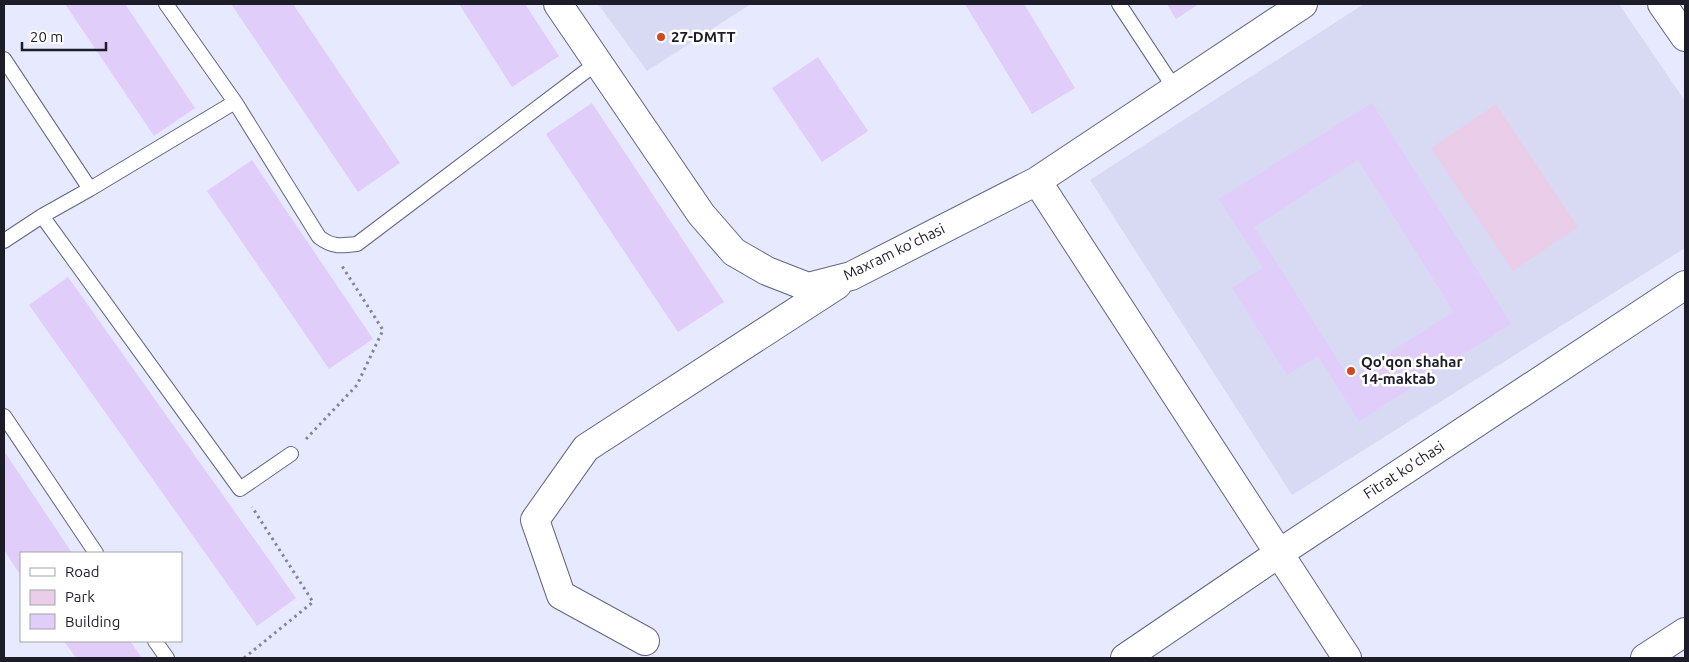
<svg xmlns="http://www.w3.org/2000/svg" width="1689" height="662" viewBox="0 0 1689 662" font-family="Ubuntu,sans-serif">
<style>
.built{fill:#d8daf4}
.green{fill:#eacde8}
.building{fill:#e0cdf9;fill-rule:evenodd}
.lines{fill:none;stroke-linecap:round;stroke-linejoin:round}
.service-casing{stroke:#636584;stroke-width:16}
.minor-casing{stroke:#636584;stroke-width:30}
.path{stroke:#838596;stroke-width:3;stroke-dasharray:2.5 4;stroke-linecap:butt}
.service{stroke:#fff;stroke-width:14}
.minor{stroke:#fff;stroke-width:28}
.poi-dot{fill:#d1481f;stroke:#fff;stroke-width:2}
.labels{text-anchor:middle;stroke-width:5;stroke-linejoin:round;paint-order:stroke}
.poi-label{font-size:15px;font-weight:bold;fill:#1c1d29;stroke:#fff;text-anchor:start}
.street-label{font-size:15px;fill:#1c1d29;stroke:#fff}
</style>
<rect width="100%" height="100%" fill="#e7e9ff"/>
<path class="built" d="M598,4H751L647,71Z
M1364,4H1619L1685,101V248L1292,495L1090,180Z"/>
<path class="green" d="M1496,104L1578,227L1513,271L1431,148Z"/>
<path class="building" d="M65,4H125L195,108L154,136Z
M231,4H293L400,163L358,192Z
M459,4H525L559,56L512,87Z
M965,4H1024L1075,88L1032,114Z
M1167,4H1199L1176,19Z
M818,57L868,131L822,162L772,88Z
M592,103L724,302L678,332L546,134Z
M1372,103L1511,324L1359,421L1318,356L1287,375L1232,288L1263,268L1219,199ZM1358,160L1454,312L1349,378L1254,227Z
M252,160L373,339L329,369L207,191Z
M68,277L296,598L257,626L29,305Z
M4,451L72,553H21V576L4,550Z
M64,641H130L142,658H76Z"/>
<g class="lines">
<g class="service-casing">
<path id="service" d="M166,4L235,102L319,237C332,247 340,246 357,244L598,62
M1119,4L1175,89
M4,59L90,189
M42,216L240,489L291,454
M4,241L42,216L90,189L235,102
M4,416L96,553
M155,641L167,658"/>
</g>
<g class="minor-casing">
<path id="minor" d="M558,4L701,214L734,252L767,271L808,287L851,276L1037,181L1303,4
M1662,4L1685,37
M1037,181L1347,658
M645,641L561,595L535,520L586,448L837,285
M1125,658L1278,554L1685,285
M1645,658L1685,632"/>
</g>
<path class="path" d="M306,439L357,385L383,330L342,266
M244,658L313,602L252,507"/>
<use href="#service" class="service"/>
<use href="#minor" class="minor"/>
</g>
<g class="poi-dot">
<circle cx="661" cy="37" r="5"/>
<circle cx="1351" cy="371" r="5"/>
</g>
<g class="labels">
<g class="poi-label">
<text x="671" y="42">27-DMTT</text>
<text x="1361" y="367">Qo'qon shahar<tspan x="1361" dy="17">14-maktab</tspan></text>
</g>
<g class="street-label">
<text transform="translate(894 252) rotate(-26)" y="5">Maxram ko'chasi</text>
<text transform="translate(1404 470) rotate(-33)" y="5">Fitrat ko'chasi</text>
</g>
</g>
<rect width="1689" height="662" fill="none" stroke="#1c1d29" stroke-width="10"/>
<rect x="20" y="552" width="162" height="90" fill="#ffffff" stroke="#a4a5a9"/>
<rect x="30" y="568" width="25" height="8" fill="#ffffff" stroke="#a4a5a9"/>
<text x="65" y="577" font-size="15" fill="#1c1d29">Road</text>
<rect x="30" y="590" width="25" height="15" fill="#eacde8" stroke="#a4a5a9"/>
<text x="65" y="602" font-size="15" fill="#1c1d29">Park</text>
<rect x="30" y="614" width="25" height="15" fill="#e0cdf9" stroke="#a4a5a9"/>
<text x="65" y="627" font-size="15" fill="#1c1d29">Building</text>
<path d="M22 42v8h84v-8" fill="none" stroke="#1c1d29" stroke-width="2.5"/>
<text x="30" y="42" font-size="15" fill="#1c1d29" stroke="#ffffff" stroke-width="4" paint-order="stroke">20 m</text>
</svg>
